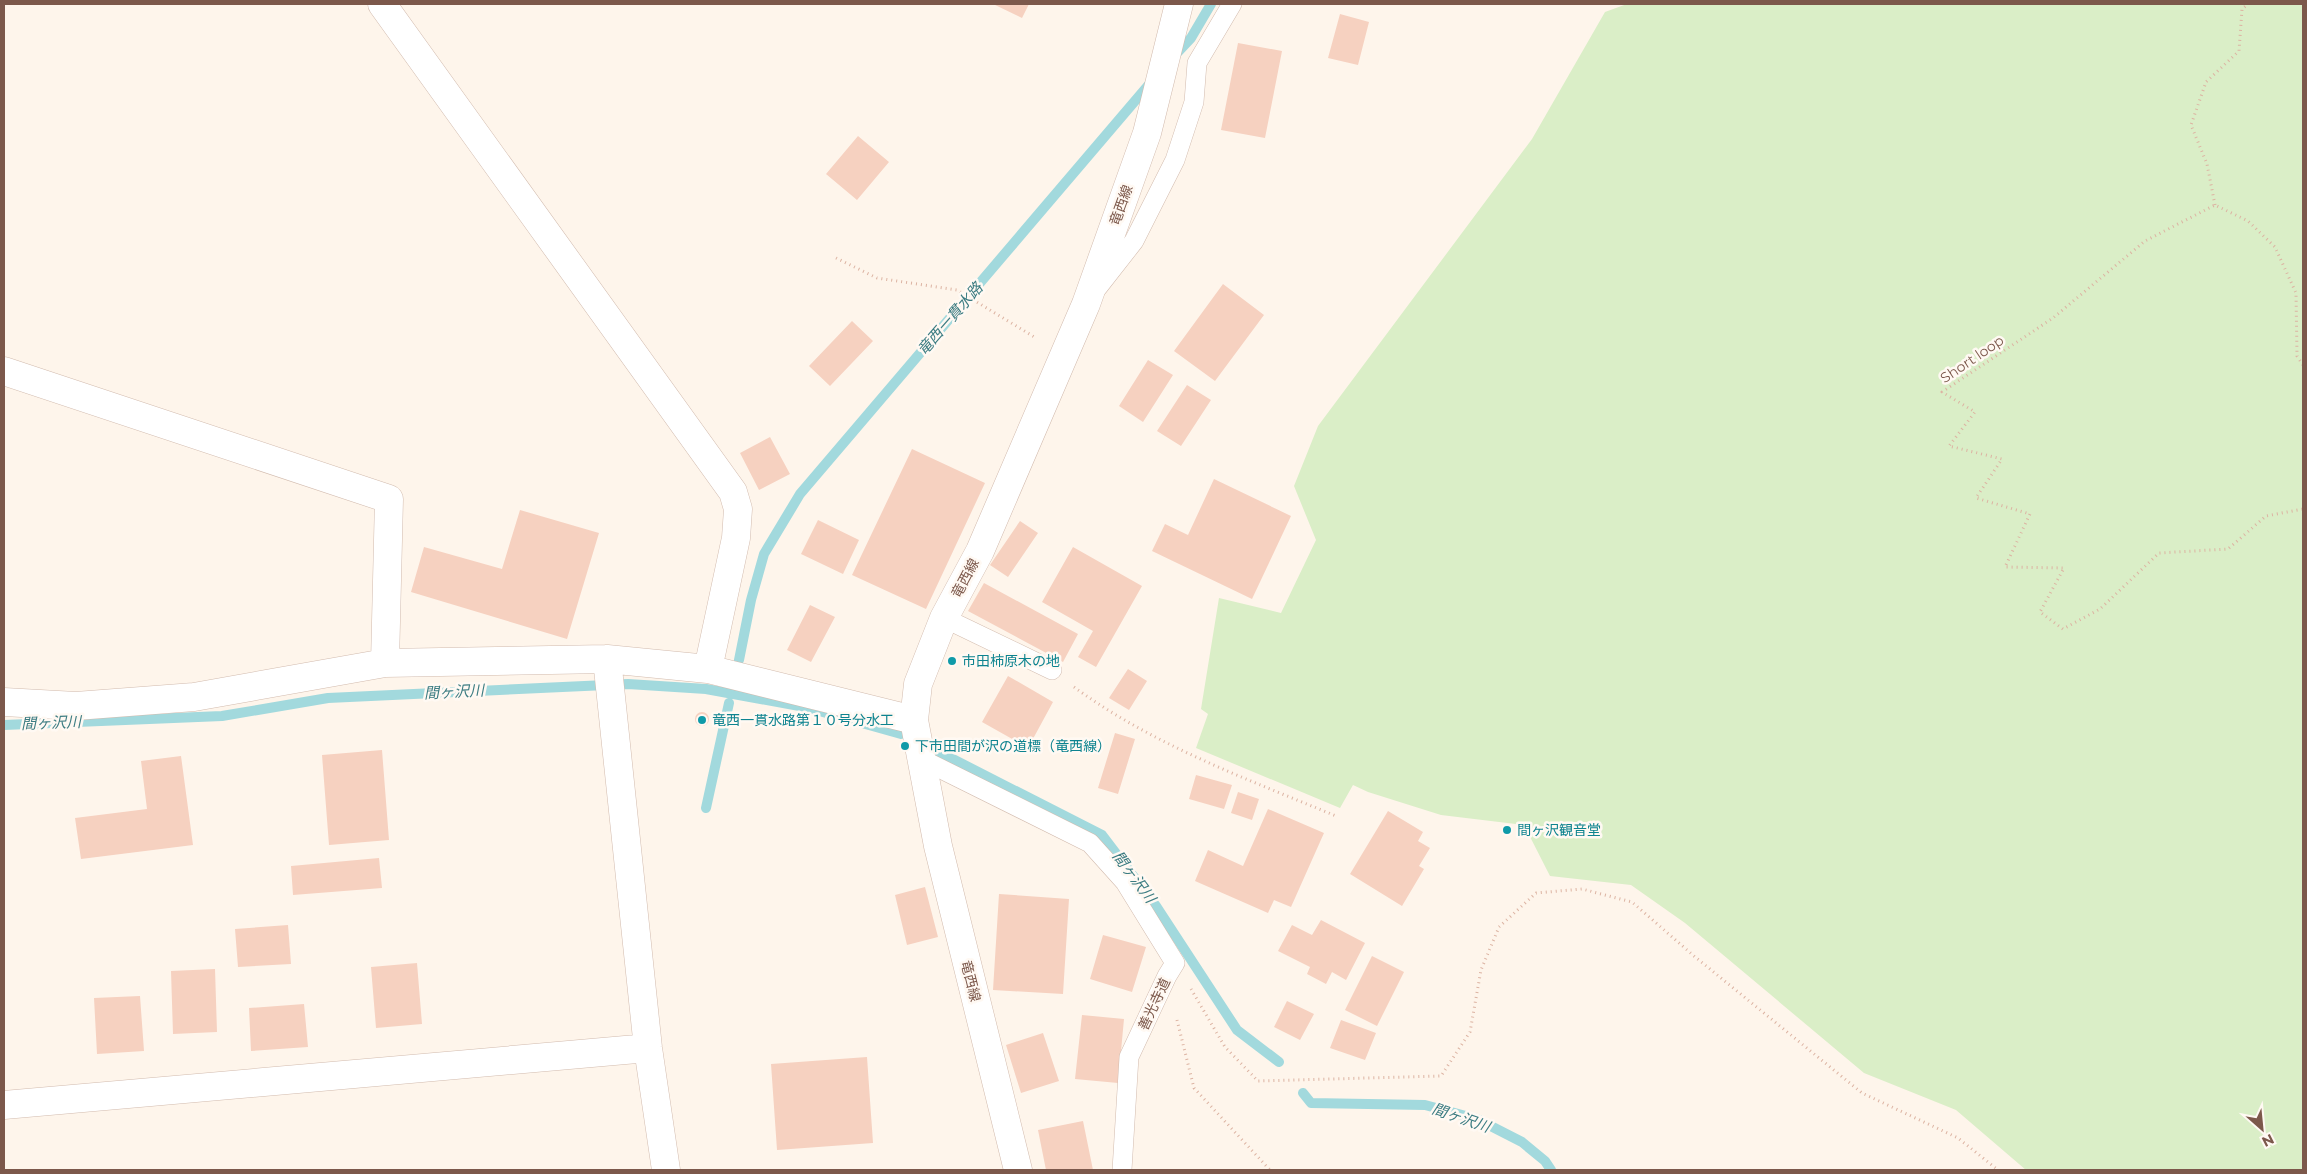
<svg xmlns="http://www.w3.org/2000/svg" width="2307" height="1174" viewBox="0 0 2307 1174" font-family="Montserrat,'Noto Sans JP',sans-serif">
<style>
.green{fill:#daeec7}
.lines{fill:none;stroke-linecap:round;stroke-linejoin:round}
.stream{stroke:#a2d9dd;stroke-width:10}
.building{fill:#f6d1c0}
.service-casing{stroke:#d2bbae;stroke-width:20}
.minor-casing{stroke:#d2bbae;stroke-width:29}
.path{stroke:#dcb3a2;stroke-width:3;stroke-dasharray:1 4;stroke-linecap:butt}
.service{stroke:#fff;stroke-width:19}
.minor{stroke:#fff;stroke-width:28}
.culture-dot{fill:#0f9aa8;stroke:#fff9f3;stroke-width:2}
.labels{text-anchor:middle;stroke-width:5;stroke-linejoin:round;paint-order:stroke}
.street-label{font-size:14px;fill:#7c584b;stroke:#fff9f3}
.culture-label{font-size:14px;fill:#0d838f;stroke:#fff9f3;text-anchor:start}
.water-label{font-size:15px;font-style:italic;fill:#3c7c82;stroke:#fff9f3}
</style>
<rect width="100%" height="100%" fill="#fef5eb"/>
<path class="green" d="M1627,4H2303V1170H2026L1956,1110L1864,1073L1685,923L1631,885L1550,876L1524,825L1441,815L1368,792L1353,785L1340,808L1196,748L1208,714L1201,709L1219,598L1281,613L1316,540L1294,486L1318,426L1532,139L1605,12Z"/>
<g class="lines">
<path class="stream" d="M1175,55L1191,38L1211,4
M739,660L751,600L764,554L800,494L1152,81
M4,725L222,716L328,698L628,684L706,689L805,707L901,734
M937,751L1102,835L1156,906L1237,1030L1279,1062
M706,808L729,703
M1303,1093L1311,1103L1425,1105L1477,1119L1522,1142L1545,1161L1551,1170"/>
</g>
<path class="building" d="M993,4H1029L1022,18Z
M1340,14L1369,22L1358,65L1328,58Z
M1238,43L1282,51L1265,138L1221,130Z
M858,136L889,162L857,200L826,174Z
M1223,284L1264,315L1215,381L1174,351Z
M852,321L873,341L830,386L809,366Z
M1148,360L1173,375L1143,422L1119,406Z
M1187,385L1211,400L1181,446L1157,431Z
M770,437L790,474L759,490L740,453Z
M912,449L985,483L926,609L852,575Z
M1214,479L1291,516L1252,599L1152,551L1165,524L1188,535Z
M520,510L599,533L567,639L411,592L424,547L502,569Z
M818,520L859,540L843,574L801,554Z
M1020,521L1038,533L1008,577L990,565Z
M1073,547L1142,586L1096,667L1078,657L1093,631L1042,602Z
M984,583L1078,634L1063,662L968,611Z
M810,605L835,617L811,662L787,650Z
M1128,669L1147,681L1129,710L1109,698Z
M1008,676L1053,702L1028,748L982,722Z
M695 719a7 7 0 1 1 14 0a7 7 0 1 1-14 0Z
M1115,733L1135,739L1118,794L1098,788Z
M382,750L389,840L329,845L322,755Z
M181,756L193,845L81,859L75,818L147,809L141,761Z
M1196,775L1232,785L1224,809L1189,799Z
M1238,792L1259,799L1252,820L1231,813Z
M1268,809L1324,833L1291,907L1274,900L1268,913L1195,881L1208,850L1243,866Z
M1388,811L1423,832L1418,841L1430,848L1419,866L1424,869L1402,906L1350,874Z
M379,858L382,888L293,895L291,866Z
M925,887L938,937L907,945L895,895Z
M999,894L1069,899L1063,994L993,990Z
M1321,920L1365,943L1346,980L1332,972L1326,984L1307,974L1310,967L1278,951L1292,925L1312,935Z
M288,925L291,964L238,967L235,929Z
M1103,935L1146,947L1132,992L1090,979Z
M1372,956L1404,972L1377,1026L1345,1010Z
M417,963L422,1024L376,1028L371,967Z
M215,969L217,1032L173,1034L171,971Z
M140,996L144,1051L97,1054L94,998Z
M1287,1001L1314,1014L1300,1040L1274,1027Z
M304,1004L308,1047L251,1051L249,1008Z
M1082,1015L1124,1019L1118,1083L1075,1079Z
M1341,1020L1376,1033L1365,1060L1330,1048Z
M1043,1033L1059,1081L1021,1093L1006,1045Z
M867,1057L873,1143L777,1150L771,1064Z
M1083,1121L1093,1170H1046L1038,1130Z"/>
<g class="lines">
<g class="service-casing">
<path id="service" d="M1098,287L1134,241L1175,160L1194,102L1197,63L1232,4
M944,618L1052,670
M921,759L1090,843L1125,882L1175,963L1167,976L1129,1057L1122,1170"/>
</g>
<g class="minor-casing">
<path id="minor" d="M382,4L733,492L738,509L736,538L708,669
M4,371L389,499L385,663
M607,659L648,1048L666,1170
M4,702L76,706L194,697L385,663L607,659L708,669L914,720
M4,1105L648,1048
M1018,1170L938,846L914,720L918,684L944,618L980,551L1086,304L1147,133L1179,4"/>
</g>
<path class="path" d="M2215,205L2207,164L2191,125L2206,82L2239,51L2242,9L2248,4
M836,258L877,278L957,290L1036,338
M2303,365L2297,356L2296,293L2275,247L2248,221L2215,205L2145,241L2053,318L1942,392L1975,412L1949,446L2002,459L1976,498L2030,514L2005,567L2064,568L2040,612L2063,629L2100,609L2159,553L2228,549L2266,516L2303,509
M1074,687C1153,745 1247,779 1336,816
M1191,989L1225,1047L1258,1081L1441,1076L1470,1032L1481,970L1499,927L1536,893L1582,889L1632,902L1694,956L1862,1093L1958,1138L1998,1170
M1177,1020L1194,1088L1270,1170"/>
<use href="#service" class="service"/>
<use href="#minor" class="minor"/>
</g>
<g class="culture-dot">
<circle cx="952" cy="661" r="5"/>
<circle cx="702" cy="720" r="5"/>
<circle cx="905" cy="746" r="5"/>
<circle cx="1507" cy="830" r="5"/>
</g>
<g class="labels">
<g class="street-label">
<text transform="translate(1121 205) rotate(-70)" y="5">竜西線</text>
<text transform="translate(1972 359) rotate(-34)" y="5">Short loop</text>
<text transform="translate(965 578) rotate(-62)" y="5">竜西線</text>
<text transform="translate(971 981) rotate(76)" y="5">竜西線</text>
<text transform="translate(1154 1004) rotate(-65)" y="5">善光寺道</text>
</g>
<g class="culture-label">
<text x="962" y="666">市田柿原木の地</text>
<text x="712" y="725">竜西一貫水路第１０号分水工</text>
<text x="915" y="751">下市田間が沢の道標（竜西線）</text>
<text x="1517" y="835">間ヶ沢観音堂</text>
</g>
<g class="water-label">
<text transform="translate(950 319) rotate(-49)" y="5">竜西一貫水路</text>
<text transform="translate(454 692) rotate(-3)" y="5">間ヶ沢川</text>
<text transform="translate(51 723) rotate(-2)" y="5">間ヶ沢川</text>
<text transform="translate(1134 877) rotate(53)" y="5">間ヶ沢川</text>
<text transform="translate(1461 1118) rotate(19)" y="5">間ヶ沢川</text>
</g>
</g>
<rect width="2307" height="1174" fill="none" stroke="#7c584b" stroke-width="10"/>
<g transform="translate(2262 1129) rotate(153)" stroke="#fff9f3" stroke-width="4" paint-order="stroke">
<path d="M0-4L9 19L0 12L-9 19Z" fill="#7c584b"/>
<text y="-8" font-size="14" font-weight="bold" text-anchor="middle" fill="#7c584b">N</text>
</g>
</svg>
